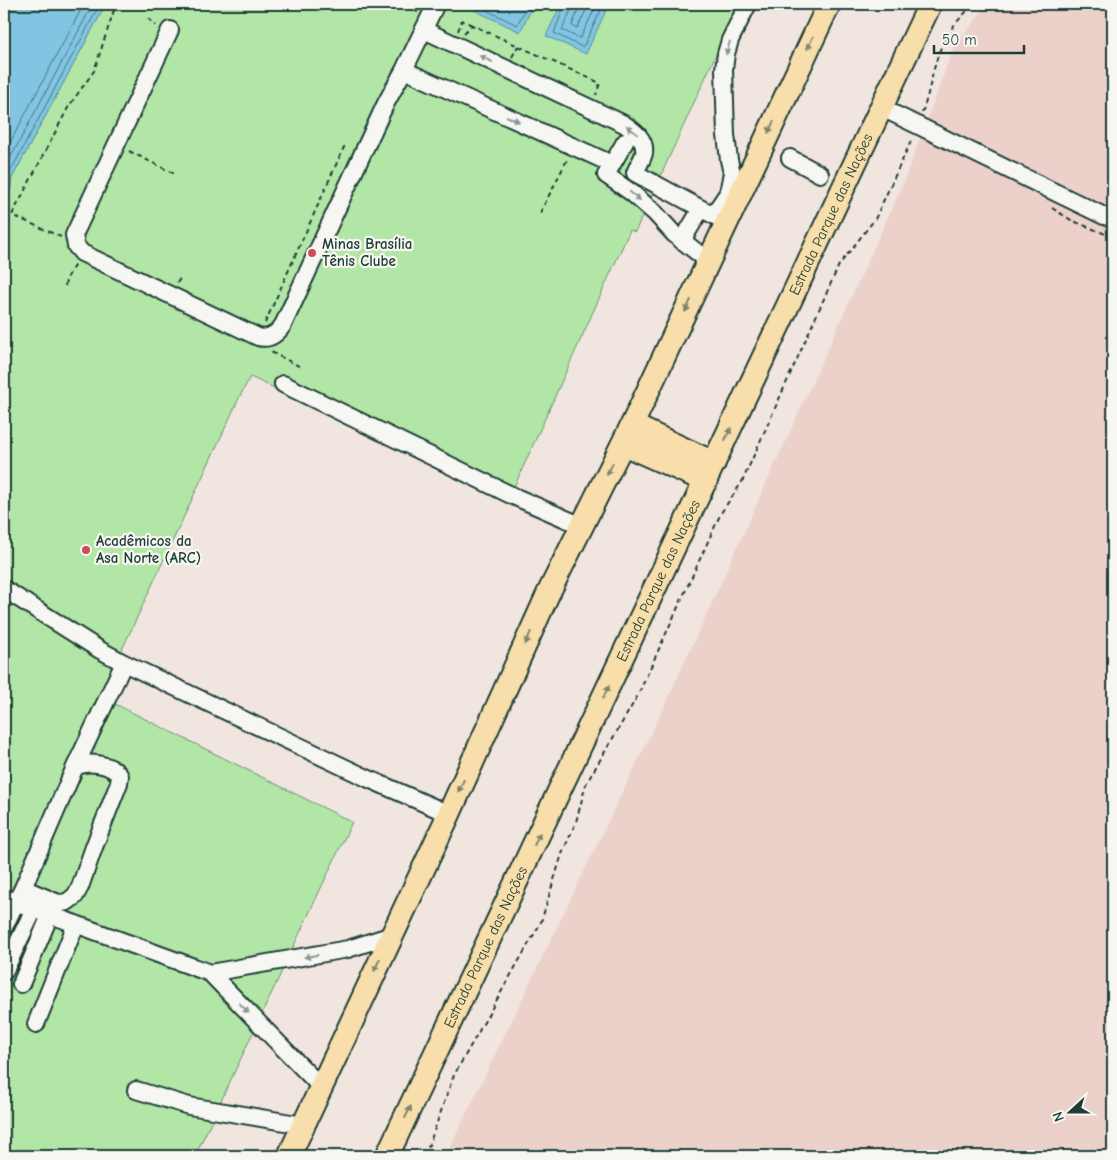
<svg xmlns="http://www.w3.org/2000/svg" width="1117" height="1160" viewBox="0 0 1117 1160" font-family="'Comic Neue',sans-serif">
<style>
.built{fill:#ebd1ca}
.green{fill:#b2e6a7;stroke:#68926e}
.water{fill:#81c5e2;stroke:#5a8f9c}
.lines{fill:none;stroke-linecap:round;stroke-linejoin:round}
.shore{stroke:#46737a;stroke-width:1}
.minor-casing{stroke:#1f3d34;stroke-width:20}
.highway-casing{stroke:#1f3d34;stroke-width:26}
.path{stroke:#1f3d34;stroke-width:2;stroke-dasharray:5 4;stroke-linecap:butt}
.minor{stroke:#f6f6f2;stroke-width:16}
.highway{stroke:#f8deab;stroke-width:22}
.oneway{fill:#81856a}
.oneway2{fill:#8a9a93}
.poi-dot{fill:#d1495b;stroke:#f6f6f2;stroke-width:2}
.labels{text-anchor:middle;stroke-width:4.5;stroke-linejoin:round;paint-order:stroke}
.street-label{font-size:15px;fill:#1f3d34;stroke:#f6f6f2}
.poi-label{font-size:15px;font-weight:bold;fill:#1f3d34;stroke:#f6f6f2;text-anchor:start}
</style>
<rect width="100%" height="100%" fill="#f1e5e0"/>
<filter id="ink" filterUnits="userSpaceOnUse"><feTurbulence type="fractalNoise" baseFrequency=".02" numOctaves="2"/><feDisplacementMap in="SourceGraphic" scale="10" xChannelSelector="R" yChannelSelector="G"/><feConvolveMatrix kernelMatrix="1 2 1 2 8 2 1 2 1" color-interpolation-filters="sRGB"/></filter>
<g filter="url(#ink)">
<path class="built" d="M985,4H1113V1156H446L670,694L903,184L953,49L983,10Z"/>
<path class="green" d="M106,4H739L635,232L630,230L510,496L250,377L240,396L80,740L109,701L352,822L195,1156H4V232C8,214 9,196 12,178Z"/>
<path class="water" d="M4,4H106L12,178C9,196 8,214 4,232Z
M477,4H534L520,32L474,10Z
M561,4H609L586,54L546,36Z"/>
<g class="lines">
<path class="shore" d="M481,4L482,8L517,25L528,4
M565,4L554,33L582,47L584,45L604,4
M572,4L571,10L562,30L579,38L581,37L597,4
M579,4L578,11L572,25L575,28L578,27L589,4
M4,154L84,4
M4,170L93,4
M4,208L5,190L8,176L100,4"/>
<g class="minor-casing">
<path id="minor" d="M170,30L74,235L76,246L82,253L258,337C269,340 277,334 283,325L386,103L404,70L436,4
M424,30L624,124C634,131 646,139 644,153C643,159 637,167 635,173L726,222
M404,70L612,164
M882,108L1104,216L1113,218
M625,142L606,175L632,193L655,213L674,234L708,261
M790,158L820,174
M742,189L732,173L729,160L726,135L724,69L726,54L730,40L748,4
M713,215L728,193L732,173
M682,241L701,209
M283,384L511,495L582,526
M4,589L100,650L124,663L369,779L449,814
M75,767L124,663
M4,898L210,973L321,1087
M4,927L23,888L75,767C88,760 112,764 120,776L119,783L94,847L80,887L75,896L67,902L61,903L56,902L23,888
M4,972L34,909
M210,973L348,949L392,935
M21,984L50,915
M36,1024L76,924
M136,1090L189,1106L303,1125"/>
</g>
<g class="highway-casing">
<g id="highway">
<path d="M632,425L714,463"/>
<path d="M623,444L706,481"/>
<path d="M289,1156L449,814L548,594L632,425L829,4"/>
<path id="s1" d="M387,1156L930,4"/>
</g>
</g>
<path class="path" d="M397,4L418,12
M148,18L156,26
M458,31L462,20L472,25
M464,33L472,25L600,83L596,95
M512,57L518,46
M922,113C932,87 933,55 950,31C956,21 966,14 972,4
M129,151L177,175
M1052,208L1071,220L1113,237
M540,213L568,158
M61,237L12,215L69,106L94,71L116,4
M177,283L181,277
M65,286L66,280L75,264
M265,323L344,147L349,148
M271,352L301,367
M425,1156L454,1075L541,922L562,854L576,822L586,784L637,697L721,513L742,482L839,265L875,219L912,139"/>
<use href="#minor" class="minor"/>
<use href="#highway" class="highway"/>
</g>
<defs><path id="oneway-solid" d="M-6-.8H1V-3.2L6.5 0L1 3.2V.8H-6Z" transform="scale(1.25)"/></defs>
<g class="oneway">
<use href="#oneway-solid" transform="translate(810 43) rotate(115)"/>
<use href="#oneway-solid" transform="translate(771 127) rotate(115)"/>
<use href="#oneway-solid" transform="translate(688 306) rotate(115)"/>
<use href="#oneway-solid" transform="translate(728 434) rotate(-65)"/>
<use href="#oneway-solid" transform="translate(610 469) rotate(116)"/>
<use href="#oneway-solid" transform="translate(528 638) rotate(114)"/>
<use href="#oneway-solid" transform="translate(606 692) rotate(-65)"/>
<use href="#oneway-solid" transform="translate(461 786) rotate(114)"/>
<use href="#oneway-solid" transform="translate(537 839) rotate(-65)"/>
<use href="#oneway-solid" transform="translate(377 965) rotate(115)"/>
<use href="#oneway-solid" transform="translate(408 1112) rotate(-65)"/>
</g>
<g class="oneway2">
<use href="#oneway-solid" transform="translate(728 48) rotate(106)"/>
<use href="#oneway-solid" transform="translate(486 59) rotate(-155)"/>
<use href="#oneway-solid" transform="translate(513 119) rotate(24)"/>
<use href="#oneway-solid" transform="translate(632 130) rotate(-142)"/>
<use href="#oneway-solid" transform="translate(635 196) rotate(39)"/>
<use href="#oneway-solid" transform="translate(311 956) rotate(170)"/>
<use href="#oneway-solid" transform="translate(244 1008) rotate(46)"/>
</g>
</g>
<g class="poi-dot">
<circle cx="312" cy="253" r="5"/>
<circle cx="86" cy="550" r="5"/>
</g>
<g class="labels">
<g class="street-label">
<text dy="5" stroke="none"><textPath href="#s1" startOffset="1041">Estrada Parque das Nações</textPath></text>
<text dy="5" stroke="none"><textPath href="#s1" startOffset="636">Estrada Parque das Nações</textPath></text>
<text dy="5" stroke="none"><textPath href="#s1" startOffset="231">Estrada Parque das Nações</textPath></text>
</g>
<g class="poi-label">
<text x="322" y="249">Minas Brasília<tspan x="322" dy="17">Tênis Clube</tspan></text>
<text x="96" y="546">Acadêmicos da<tspan x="96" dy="17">Asa Norte (ARC)</tspan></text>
</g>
</g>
<rect width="1117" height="1160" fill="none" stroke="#f6f6f2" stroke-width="20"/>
<rect x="10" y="10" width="1097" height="1140" fill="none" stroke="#1f3d34" stroke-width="2" filter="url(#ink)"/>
<g transform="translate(1070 1112) rotate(249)" stroke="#f6f6f2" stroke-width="4" paint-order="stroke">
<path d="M0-4L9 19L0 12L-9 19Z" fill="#1f3d34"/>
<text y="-8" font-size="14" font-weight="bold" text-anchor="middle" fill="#1f3d34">N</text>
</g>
<path d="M934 45v8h90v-8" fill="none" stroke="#1f3d34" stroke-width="2.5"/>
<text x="942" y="45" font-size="15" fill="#1f3d34" stroke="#f6f6f2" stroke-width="4" paint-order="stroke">50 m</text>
</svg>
